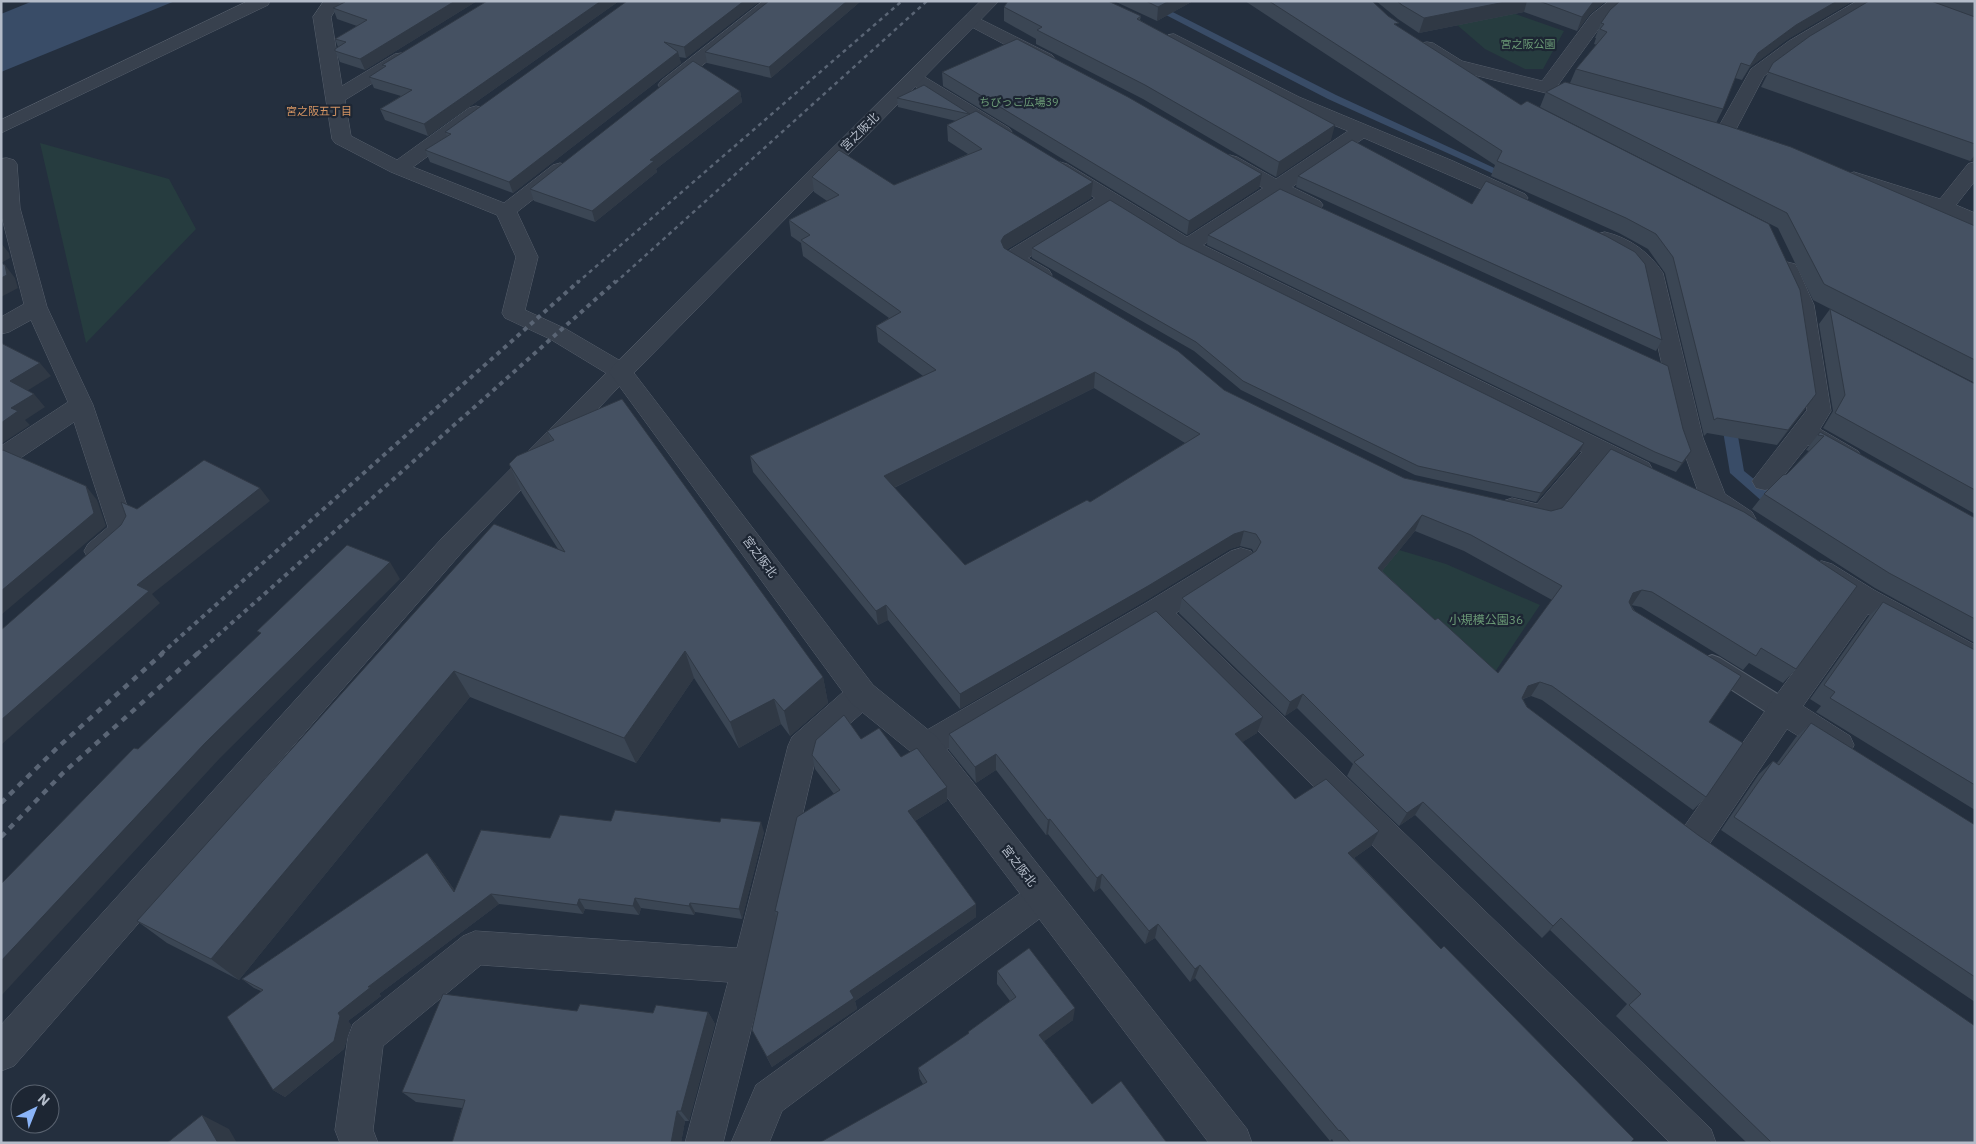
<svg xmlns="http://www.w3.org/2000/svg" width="1976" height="1144" viewBox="0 0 1976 1144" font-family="'IBM Plex Sans','Noto Sans JP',sans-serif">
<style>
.green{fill:#263c3f}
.water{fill:#394c67}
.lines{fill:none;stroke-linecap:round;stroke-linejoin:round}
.stream{fill:#394c67;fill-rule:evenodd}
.service-casing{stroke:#565f6c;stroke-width:2}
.minor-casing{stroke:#565f6c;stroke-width:1}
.tertiary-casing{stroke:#565f6c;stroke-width:1}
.service{fill:#38414e;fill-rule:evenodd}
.minor{fill:#38414e;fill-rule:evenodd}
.tertiary{fill:#38414e;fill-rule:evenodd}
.rail-far2{stroke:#5a6575;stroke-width:2.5;stroke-dasharray:4 4;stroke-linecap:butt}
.rail-far1{stroke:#5a6575;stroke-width:4;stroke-dasharray:4.5 4.5;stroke-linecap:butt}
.rail{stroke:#5a6575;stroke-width:4.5;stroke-dasharray:6 6;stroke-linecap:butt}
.wall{fill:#3b4654;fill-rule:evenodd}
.shaded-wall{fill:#303945}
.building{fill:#455162;stroke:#303945;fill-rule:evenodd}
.labels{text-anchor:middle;stroke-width:4.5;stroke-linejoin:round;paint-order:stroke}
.far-park-label{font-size:11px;fill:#6b9a76;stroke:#1d2633}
.far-neighbourhood-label{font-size:11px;fill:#d59563;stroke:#1d2633}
.street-label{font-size:12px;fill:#b4bcc9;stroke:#1d2633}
.park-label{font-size:12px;fill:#6b9a76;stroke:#1d2633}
</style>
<rect width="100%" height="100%" fill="#242f3e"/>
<path class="green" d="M1478,1L1564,31L1543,69H1525L1485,49L1435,6Z
M40,143L169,179L196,229L86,343Z
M1305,522L1446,564L1540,605L1495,672Z"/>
<path class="water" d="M33,1H175L1,72V14Z"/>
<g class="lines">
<path class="stream" d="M1139,1H1151L1336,95L1516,178L1515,180H1507L1328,99Z
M1728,414L1733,416L1735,419L1744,471L1782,502L1784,506L1782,510L1777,511L1772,510L1730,473L1721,419L1723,416Z"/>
<g class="service-casing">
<path id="service" d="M1712,655L1720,658L1792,703L1795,710L1792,717L1783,720L1774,717L1704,672L1700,665L1704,658Z"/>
</g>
<g class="minor-casing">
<path id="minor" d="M248,1H270L268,5L1,133V120Z
M324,1H341L331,17L342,86L395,54L401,53L407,54L410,58L407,62L345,100L351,136L397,160L469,108L476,106L483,108L485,112L483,116L413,167L504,203L553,165L560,163L567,165L570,169L567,173L517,212L538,257L525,310L566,329L629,366L633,372L463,551L14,1066L1,1071V1025L443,537L606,373L550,339L505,318L502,313L516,257L497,215L391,172L335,143L332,139L313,17Z
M763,1H782L673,89L667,90L661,89L658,85L661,81Z
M1609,1H1628L1603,23L1558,85L1597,94L1599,98L1597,102L1590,104L1450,69L1421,51L1418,47L1421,43L1427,42L1433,43L1462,61L1542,81L1591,15Z
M1857,1H1877L1875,5L1801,49L1764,76L1731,139L1724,141L1717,139L1714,135L1751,69L1789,41Z
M972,15L1052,55L1055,59L1052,63L1046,64L1040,63L966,24L963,20L966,16Z
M1174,34L1299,97L1453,161L1525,194L1528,198L1525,202L1518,204L1511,202L1364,138L1292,187L1320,201L1323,205L1320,209C1306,213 1291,202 1278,196L1203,245L1649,463L1653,470L1649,477C1632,482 1617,470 1602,462L1552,522L1543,525L1503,515L1499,508L1503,501L1512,498L1537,504L1582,452L1179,251L1109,207L1028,258L1049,270L1052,275L1049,280C1048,280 1042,282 1041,282C1032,281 1007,265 1002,258L1005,253L1095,198L1053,172L1050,168L1053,164L1060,162L1067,164L1187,237L1263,188L1223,165L1220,161L1223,157L1230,155L1237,157L1276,179L1348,131L1285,105L1168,43L1165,39L1168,35Z
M914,73L920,74L1009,128L1012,132L1009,136L1002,138L995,136L908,82L905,78L908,74Z
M7,158L14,160L17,164L20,208L47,307L93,405L135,530C129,541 113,559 100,561C96,561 92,560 88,558L84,551L88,544L108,527L74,422L10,465L1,468V446L68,402L31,320L9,332L1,334V317L24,304L1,214V159Z
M1975,162V181L1956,205L1975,213V227L1937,211L1847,182L1844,178L1847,174L1854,172L1940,199L1968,164Z
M1605,232C1630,238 1649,252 1663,273L1703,438L1725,494L1752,512L1756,519L1752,526C1748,527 1745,529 1741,528C1727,526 1707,511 1701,500L1679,438L1641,274L1631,261L1598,242L1594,238L1598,234Z
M1787,262L1795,264L1798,269L1814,305L1831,411L1820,429L1858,451L1862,457L1858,463C1840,469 1823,454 1808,445L1774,488L1765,490L1756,488L1752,481L1807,410L1792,305L1776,269L1779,264Z
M1241,548L1251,551L1255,558L1251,565L1176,613L1711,1129L1716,1143H1670L1153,626L937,755L926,759L915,755L911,746L915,737L1146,603L1231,551Z
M1822,561L1832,564L1874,590L1975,645V671L1965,667L1868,614L1803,706L1850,736L1854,745L1850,754L1839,758L1828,754L1787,729L1708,846L1697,850L1686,846L1681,835L1686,824L1772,701L1846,601L1812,580L1808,572L1812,564Z
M862,681L873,685L877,694L873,703L817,753L767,966L723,1143H685L728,982L481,965L383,1046L373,1130L378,1143H340L335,1130L348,1037L353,1024L463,936L475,931L737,948L788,746L792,737L851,685Z
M1042,881L1054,886L1059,897L1054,908L782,1111L769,1143H731L756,1085L1030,886Z"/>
</g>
<g class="tertiary-casing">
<path id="tertiary" d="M981,1H999L634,373L873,685L937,737L1247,1129L1252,1143H1209L915,755L851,703L609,372L613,366Z"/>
</g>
<use href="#service" class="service"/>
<use href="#minor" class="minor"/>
<use href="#tertiary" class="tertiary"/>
<path class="rail-far2" d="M577,283L902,1
M615,283L927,1"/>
<path class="rail-far1" d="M161,654L579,281
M197,654L616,281"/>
<path class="rail" d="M1,803L57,748L163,653
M1,837L63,773L198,653"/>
</g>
<path class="wall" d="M338,1H477L365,70L340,62L335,51L338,47L335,39L357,26L337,19L333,8L339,5Z
M487,1H619L428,136L385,120L380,109L401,96L374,88L369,77L383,68L382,65Z
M760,1L686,58L679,57L681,63L513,193L430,162L425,150L447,136L445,132Z
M769,1H861L771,78L707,63L705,52Z
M1114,1H1193L1157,21Z
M1245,1H1372L1398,27L1521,105L1769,224L1805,409L1777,445L1707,433L1704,436L1665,273L1648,249L1619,233L1491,176L1495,165Z
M1376,1H1606L1590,14L1577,31L1524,12L1419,33L1398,19Z
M1620,1H1853L1788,39L1750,67L1742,80L1735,78L1723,109L1716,123L1975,226V383L1813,300L1778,228L1540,107L1546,92L1570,83L1576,69L1597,45L1594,44L1596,38H1595L1601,23Z
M1869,1H1975V161H1970L1761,87L1773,63Z
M1004,7L1141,16L1140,20L1331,140L1276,177L1143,99L1036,44V39L1004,21Z
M942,72L1259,188L1187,235L943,86Z
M740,91L742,102L656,169L657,172L595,222L534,201L530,189Z
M897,98L970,114L1091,198L1006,250L1224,390L1404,478L1551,511L1796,669L1783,683L1749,663L1743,670L1641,607L1631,605L1709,722L1706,797L1693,810L1542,700L1531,696L1523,699L1527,707L1698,835L1975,1143H1747L1616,1016L1627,1004L1550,930L1542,938L1415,815L1399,826L1347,776L1353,764L1297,708L1285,716L1179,613L1182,598L1254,553L1252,549L1240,546L1230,549L1145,601L960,709L888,620L878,625L753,472L750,456L923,376L878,342L876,326L889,318L803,256L801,243L791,236L789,220L827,201L814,192L812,177L894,185L968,154L948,141L947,125L956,121L898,107ZM1094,388L1185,443L1090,502L965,565L894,488ZM1415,531L1464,551L1552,600L1498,673L1435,620L1382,571Z
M1298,176L1662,340L1656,351L1296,187Z
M1208,235L1683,429L1691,451L1676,472L1649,461L1207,245Z
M1180,243L1584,443L1579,453L1536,502L1415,475L1241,390L1194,351L1032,258V248Z
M1830,309L1975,384V514L1823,428L1833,411L1819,324Z
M547,431L823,677L828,703L790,736L781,724L739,748L694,678L636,763L470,697L239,980L167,943L137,921L558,549L522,493L509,464L551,441Z
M1820,432L1975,518V643L1875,588L1752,509L1764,494L1787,474L1809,451L1806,450Z
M1883,602L1975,650V810L1816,712L1821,706L1810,699L1869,616Z
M1811,723L1975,825V1002L1721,830L1759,774L1773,761L1777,763L1796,737Z
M1257,733L1242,742L1295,799L1379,831L1371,846L1354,858L1441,949L1630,1143H1334L1332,1139L1330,1141L1195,978L1190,982L1155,938L1145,944L1100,888L1094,892L1048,834L1046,835L996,770L976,783L949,750V734Z
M861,739L901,757L947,801L915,821L976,904V917L855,1001L857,1009L772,1067L752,1030L776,917L775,911L834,794L815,769L812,755Z
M611,821L764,832L742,919L695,912L694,915L641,908L639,915L585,909L583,914L499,904L379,994L381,996L348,1021L351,1025L344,1049L285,1097L273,1090L261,991L254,988L242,979L427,853L435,863L455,891L550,838Z
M997,971L1073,1020L1044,1041L1092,1104L1167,1143L923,1084L920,1079L918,1068L968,1034V1032L1010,1001L997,984Z
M577,1011L653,1013L708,1012L715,1024L689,1121H685L681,1143H452L462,1108L416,1102L402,1092Z"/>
<path class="shaded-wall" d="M455,1H477L365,70L360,59Z
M601,1H619L428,136L424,124Z
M744,1H760L686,58L684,47Z
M847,1H861L771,78L769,67Z
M1169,1H1193L1157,21L1158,7Z
M1510,1H1527L1524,12L1419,33L1424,18Z
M1594,1H1606L1590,14L1577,31L1582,17Z
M1837,1H1853L1788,39L1750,67L1742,80L1758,53L1796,25Z
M678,52L681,63L513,193L509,182Z
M740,91L742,102L656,169L657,172L595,222L592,211L650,160Z
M1335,125L1331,140L1276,177L1279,162Z
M1975,155V161H1970Z
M1262,174L1259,188L1187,235L1189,221Z
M1093,182L1091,198L1004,251L1001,241L1004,236Z
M1,243L9,253L10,258L1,263Z
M5,265L15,278L18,288L1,297V278Z
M40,363L51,376L22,394L10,381Z
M1095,372L1094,388L885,492L884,476Z
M34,394L45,407L25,420L30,425L1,444V423L11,408Z
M1816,394L1805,409L1777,445L1788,430Z
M1584,443L1579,453L1536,502L1541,493Z
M1691,451L1685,461L1676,472L1682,463Z
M86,486L97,500L106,526L1,615V591Z
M260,488L270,501L152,594L160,603L1,745V720L137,585Z
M1422,515L1415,531L1372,583L1378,568Z
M1244,531L1240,546L1230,549L1145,601L960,709V694L1234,534Z
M390,562L400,579L220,758L1,996V961L205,743Z
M1642,590L1632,605L1622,608L1633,593Z
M886,605L888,620L878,625L876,611Z
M685,651L694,678L636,763L624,738Z
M454,671L470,697L239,980L211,959Z
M823,677L828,703L790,736L784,711Z
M1540,682L1531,696L1518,700L1528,686Z
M1303,694L1297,708L1285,716L1290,702Z
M774,699L781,724L739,748L730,722Z
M1263,717L1257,733L1230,750L1235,734Z
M996,754V770L976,783L975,767Z
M947,787V801L910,824L908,811Z
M1423,802L1415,815L1399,826L1407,813Z
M1050,819L1048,834L1046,835L1048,820Z
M761,822L764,832L742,919L739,909Z
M1379,831L1371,846L1341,867L1348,853Z
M427,853L435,863L463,902L454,892Z
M1102,874L1100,888L1094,892L1097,878Z
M491,894L499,904L379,994L381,996L348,1021L351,1025L344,1049L285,1097L273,1090L338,1013L368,987Z
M635,898L641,908L639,915L633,906Z
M579,899L585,909L583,914L577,905Z
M690,903L695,912L694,915L689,906Z
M976,904V917L855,1001L857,1009L772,1067L767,1057L850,991Z
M1561,918L1550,930L1542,938L1553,926Z
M1158,924L1155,938L1145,944L1149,931Z
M1200,965L1195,978L1190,982L1195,969Z
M1075,1008L1073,1020L1038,1046L1039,1035Z
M708,1012L715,1024L689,1121L681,1111Z
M677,1111L685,1121L681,1143H671Z
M202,1115L229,1129L237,1143H218Z"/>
<path class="building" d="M343,1H455L360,59L335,51V49L346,42L335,39L367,20L333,8L345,2Z
M487,1H601L424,124L380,109L412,90L369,77L386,66L382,65Z
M627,1H744L684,47L664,42L678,52L509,182L425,150L451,134L445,132Z
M769,1H847L769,67L705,52Z
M1008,1H1108L1141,16L1137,19L1335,125L1279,162L1145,85L1037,30L1042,27L1004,7Z
M1146,1H1169L1158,7Z
M1269,1H1372L1388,16L1399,23L1394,24L1521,105L1527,101L1769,224L1800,290L1816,394L1788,430L1717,418L1714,420L1673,257L1656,234L1626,218L1497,161L1502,151Z
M1397,1H1510L1424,18L1402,5Z
M1539,1H1594L1582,17Z
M1620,1H1837L1796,25L1758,53L1750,66L1741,63L1723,109L1576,69L1607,32L1600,29L1604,24L1601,23L1610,10Z
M1869,1H1931L1975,17V144L1768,72L1773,63L1810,36Z
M1017,39L1128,97L1262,174L1189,221L942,72Z
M693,61L740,91L650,160L654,161L592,211L530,189Z
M1565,82L1725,125L1791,147L1975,226V360L1824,284L1787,213L1546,92Z
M924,85L970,114H969L897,98Z
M976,111L1093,182L1004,236L1001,241L1004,248L1178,351L1224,390L1404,478L1551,511L1562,508L1611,449L1744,512L1857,586L1796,669L1761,648L1756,656L1652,592L1642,590L1633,593L1629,602L1633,610L1741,676L1709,722L1743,743L1706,797L1552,686L1540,682L1528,686L1522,698L1527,707L1698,835L1975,1026V1143H1772L1629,1005L1641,994L1561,918L1553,926L1423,802L1407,813L1354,762L1364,755L1303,694L1290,702L1182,598L1256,551L1261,542L1256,534L1244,531L1234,534L1148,586L960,694L886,605L876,611L750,456L936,370L876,326L901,312L801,240L810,235L789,220L839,195L812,177L839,150L894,185L982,149L947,125ZM1095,372L1200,434L1090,502L1087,500L965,565L884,476ZM1422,515L1471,535L1562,586L1498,673L1438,618L1435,620L1378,568Z
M1352,140L1472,204L1486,181L1606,236L1635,252L1645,264L1662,340L1298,176Z
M1280,189L1668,366L1683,429L1691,451L1682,463L1655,452L1208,235Z
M1110,200L1180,243L1584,443L1541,493L1418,466L1243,381L1196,342L1032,248Z
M1,263L5,265L7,275L1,278Z
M1830,309L1975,384V490L1835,413L1845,395Z
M1,343L40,363L10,381L34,394L11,408L18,411L1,423Z
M622,399L823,677L784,711L774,699L730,722L685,651L624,738L454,671L211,959L137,921L494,524L565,552L509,464L517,456L554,440L547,431Z
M1820,432L1975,518V619L1889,573L1764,494L1783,475L1787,474L1824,436L1818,435Z
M3,450L86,486L94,513L1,591V451Z
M204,460L260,488L137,585L149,591L1,720V630L121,525L126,516L121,502L137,509Z
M347,545L390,562L205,743L1,961V884L134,748L138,749L261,633L257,631Z
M1883,602L1975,650V785L1830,698L1835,692L1824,685Z
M1156,611L1263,717L1235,734L1295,799L1326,779L1379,831L1348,853L1441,949L1444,946L1634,1139L1630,1143H1351L1340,1130L1339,1131L1200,965L1195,969L1158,924L1149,931L1102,874L1097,878L1050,819L1048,820L996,754L975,767L949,734Z
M844,715L861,739L879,728L901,757L917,748L947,787L908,811L976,904L850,991L854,998L767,1057L752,1030L778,912L775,911L797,817L840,790L812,755L816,740Z
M1811,723L1975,825V977L1734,817L1773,761L1779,765Z
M615,810L720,822L721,818L761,822L739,909L690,903L689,906L635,898L633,906L579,899L577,905L491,894L368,987H371L338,1013L340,1016L334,1041L273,1090L227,1017L263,990L242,979L427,853L454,892L481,830L550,838L560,815L611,821Z
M1029,948L1075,1008L1039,1035L1092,1104L1121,1081L1167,1143H819L927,1082L918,1068L969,1033L968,1032L1016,997L997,971Z
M443,994L577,1011L580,1004L653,1013L656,1005L708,1012L681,1111H677L671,1143H452L465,1100L402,1092Z
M202,1115L218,1143H167Z"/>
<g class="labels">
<g class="far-park-label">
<text x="1528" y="48">宮之阪公園</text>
<text x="1019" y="106">ちびっこ広場39</text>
</g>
<g class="far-neighbourhood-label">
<text x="319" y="115">宮之阪五丁目</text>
</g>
<g class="street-label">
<text transform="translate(860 132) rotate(-45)" y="4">宮之阪北</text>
<text transform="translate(760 557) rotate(53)" y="4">宮之阪北</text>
<text transform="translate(1019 866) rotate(52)" y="4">宮之阪北</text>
</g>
<g class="park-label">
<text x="1486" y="624">小規模公園36</text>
</g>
</g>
<rect width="1976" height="1144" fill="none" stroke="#b4bcc9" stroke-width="5"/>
<g transform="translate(35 1109) rotate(43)"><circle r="24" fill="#1d2633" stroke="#59626f"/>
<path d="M0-4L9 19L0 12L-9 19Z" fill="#8ab4f8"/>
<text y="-8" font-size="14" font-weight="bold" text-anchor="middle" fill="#b4bcc9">N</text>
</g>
</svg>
